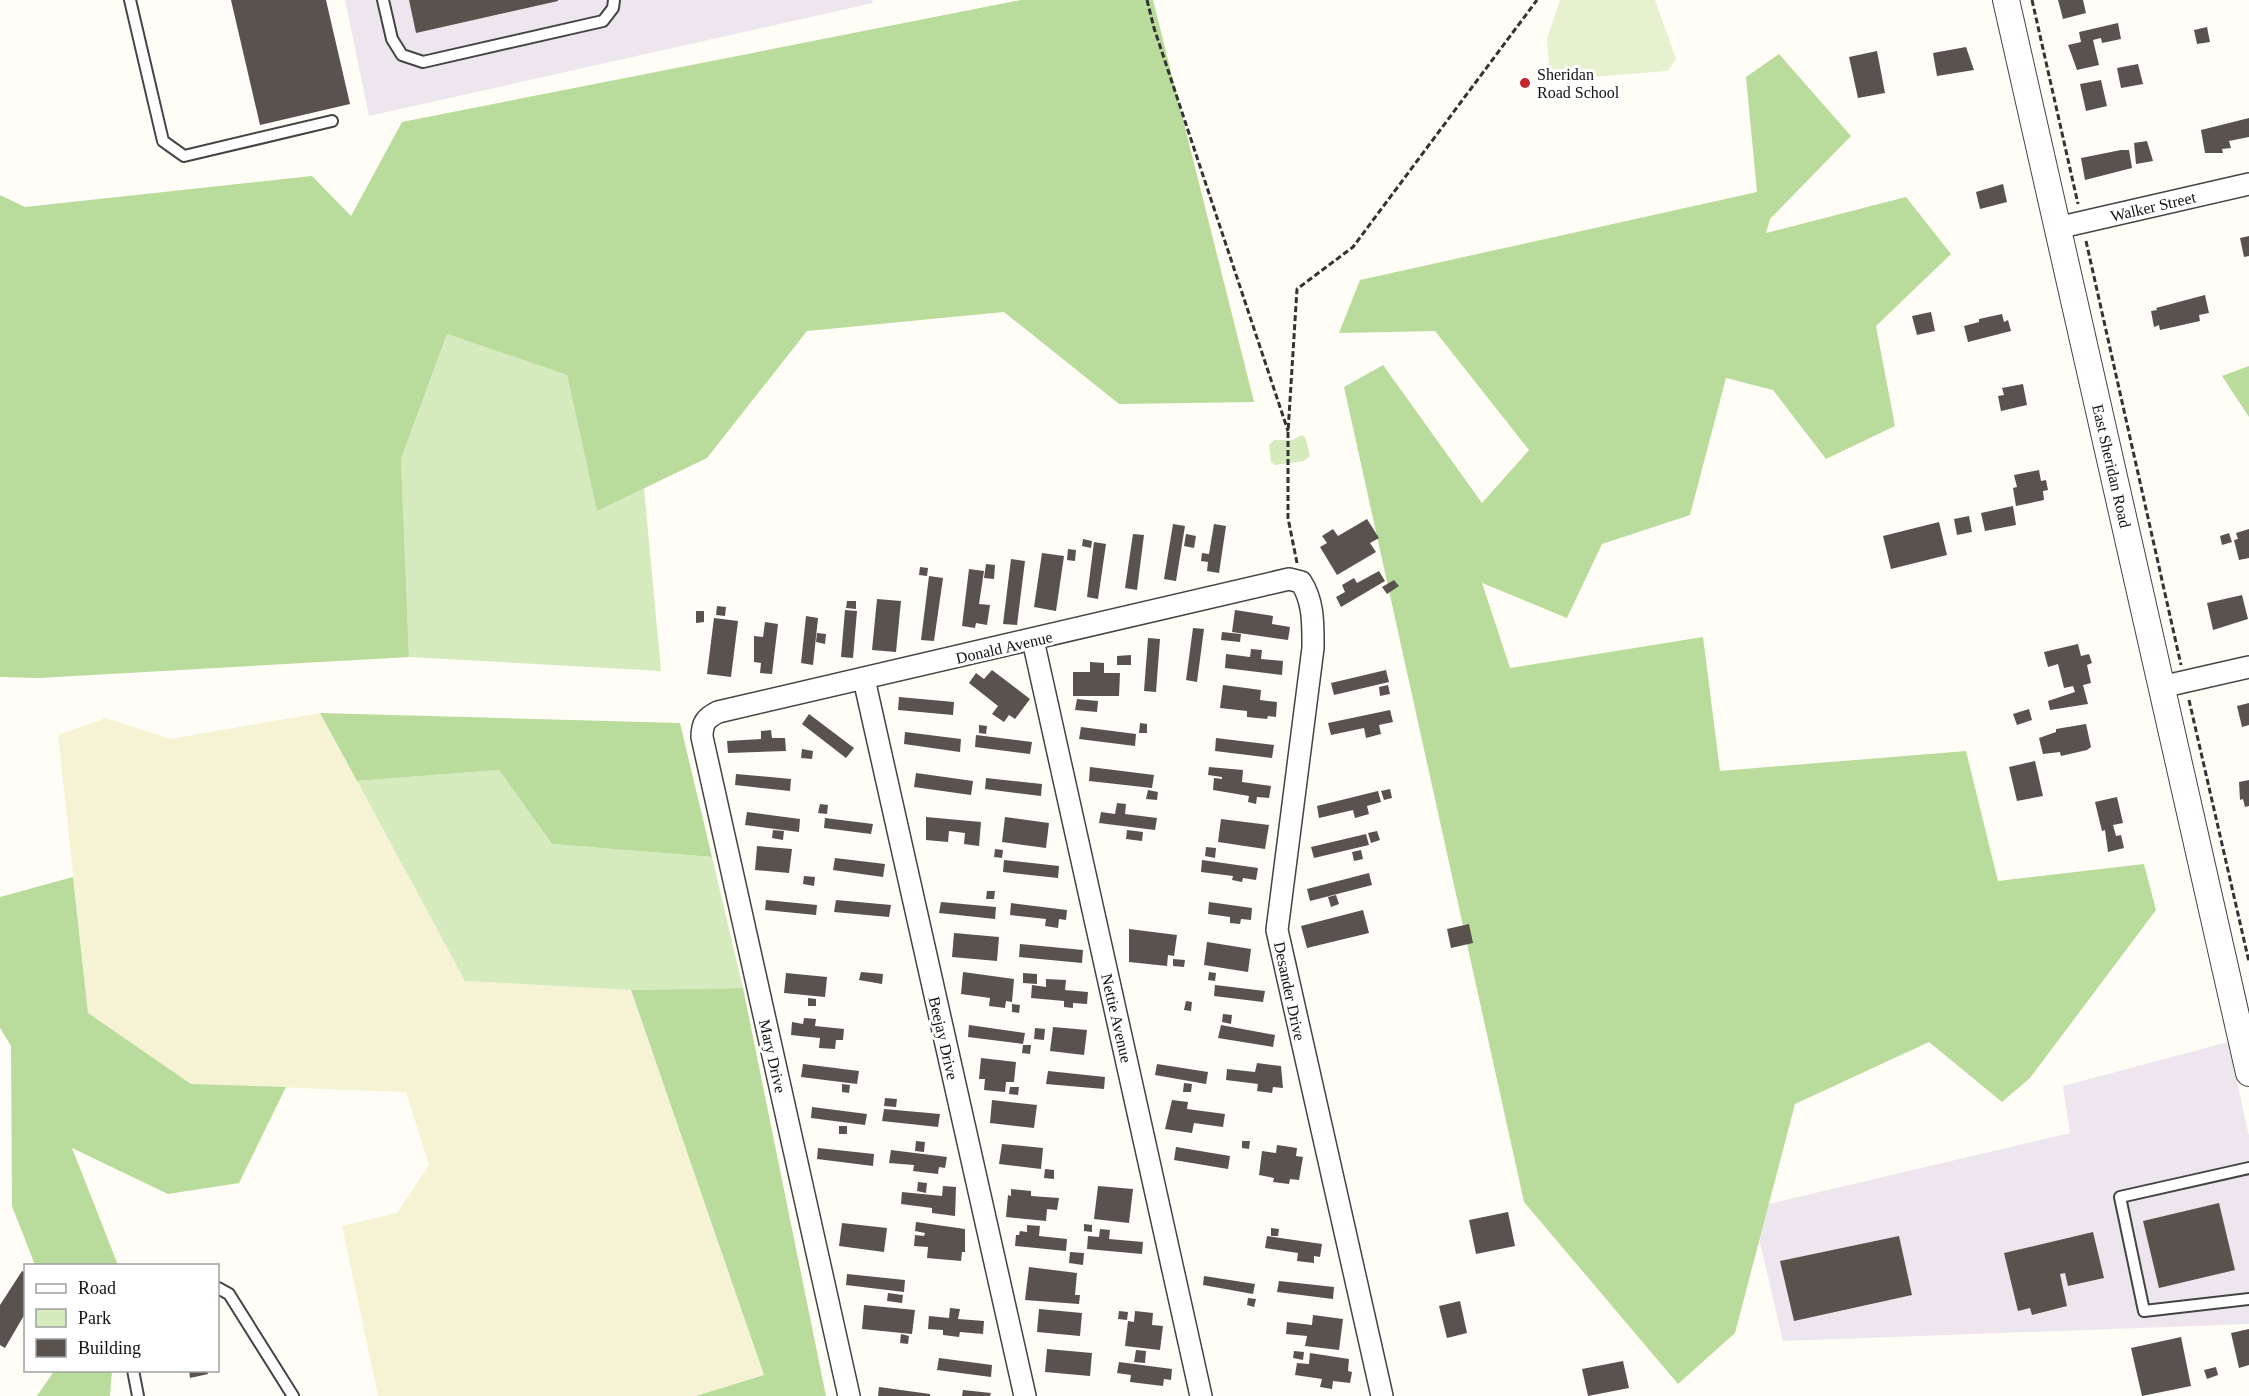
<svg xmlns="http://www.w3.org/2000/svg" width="2249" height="1396" viewBox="0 0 2249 1396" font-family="'Times New Roman',serif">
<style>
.industrial{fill:#eee6ef}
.farmland{fill:#f6f3d4}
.green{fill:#d5ebbd}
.forest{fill:#b9dc9c}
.pitch{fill:#e6f2cf}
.building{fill:#5a524d}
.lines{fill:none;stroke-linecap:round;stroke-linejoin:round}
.service-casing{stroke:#444;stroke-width:14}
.minor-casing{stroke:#444;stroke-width:24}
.tertiary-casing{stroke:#444;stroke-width:28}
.path{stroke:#333;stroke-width:3;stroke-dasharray:6 3;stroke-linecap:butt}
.service{stroke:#fff;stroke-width:10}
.minor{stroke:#fff;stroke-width:21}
.tertiary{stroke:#fff;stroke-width:26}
.poi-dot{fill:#c4262e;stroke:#fff;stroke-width:2}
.labels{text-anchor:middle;stroke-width:6;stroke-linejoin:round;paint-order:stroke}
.poi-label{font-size:16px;fill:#111;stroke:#fff;text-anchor:start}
.street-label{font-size:16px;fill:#111;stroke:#fff}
</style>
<rect width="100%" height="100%" fill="#fffdf5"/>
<path class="industrial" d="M345,0H872L873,3L369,116Z
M2228,1042L2249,1136V1324L1783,1341L1752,1208L2070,1133L2063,1086Z"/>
<path class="farmland" d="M320,713L465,981L631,990L764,1375L696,1396H378L342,1226L397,1213L429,1165L406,1092L191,1084L88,1013L58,735L106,718L170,739Z"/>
<path class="green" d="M447,334L567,375L597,510L644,488L661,671L409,657L401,459Z
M1302,435L1306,439L1310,456L1304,461L1275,465L1271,462L1269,445L1274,440H1292Z
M499,770L552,844L712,857L743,988L631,990L465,981L357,781Z"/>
<path class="forest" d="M1021,0H1153L1254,402L1119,404L1004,312L807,331L707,458L597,511L567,375L447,334L401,459L409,657L39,678L0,677V195L25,207L312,176L351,216L402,122Z
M1779,54L1851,136L1770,219L1766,233L1906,197L1951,254L1876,326L1895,426L1826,459L1773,390L1726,378L1690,515L1602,544L1567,618L1482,583L1510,668L1703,637L1720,771L1966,751L1998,881L2144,864L2156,910L2030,1078L2002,1102L1929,1042L1795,1104L1735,1333L1678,1384L1524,1202L1344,387L1383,365L1482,503L1529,450L1435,331L1339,333L1360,280L1757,192L1746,77Z
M2249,366V417L2222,376Z
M320,713L680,723L712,857L552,844L499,770L357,781Z
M73,877L88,1013L191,1084L286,1087L239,1183L168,1194L72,1148L118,1265H35L12,1206L11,1046L0,1028V897Z
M743,988L826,1396H696L764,1375L631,990Z
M54,1371H112L110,1396H37Z"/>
<path class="pitch" d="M1560,0H1655L1676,59L1668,71L1550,80L1547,39Z"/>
<path class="building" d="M231,0H326L350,104L260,125Z
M409,0H558V1L416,33Z
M2058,0H2083L2086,13L2063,19Z
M2118,23L2121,39L2102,43L2101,38L2093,40L2099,65L2077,70L2068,45L2081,42L2079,32Z
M2207,27L2210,42L2197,44L2194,30Z
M1966,47L1974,70L1937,76L1933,53Z
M1877,51L1885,93L1858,98L1849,57Z
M2138,64L2143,84L2121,88L2117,68Z
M2101,80L2107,106L2086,111L2080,84Z
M2249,118V137L2229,141L2231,148L2222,149L2223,153H2205L2201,130Z
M2147,141L2153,161L2136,164L2134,143Z
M2121,150H2129L2132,168L2085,180L2081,158Z
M2003,184L2007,202L1980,209L1976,192Z
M2249,236V256L2244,257L2240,238Z
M2205,295L2209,313L2199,315L2200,321L2160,330L2159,325L2154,327L2151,311L2157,310L2156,308Z
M1931,312L1935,331L1917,335L1912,316Z
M2002,314L2004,322L2008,320L2011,331L1968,342L1964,326L1979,322V319Z
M2023,384L2027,405L2001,411L1998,396L2004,395L2002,388Z
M2039,470L2041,481L2046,480L2048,490L2043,491L2044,500L2016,506L2013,488L2017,487L2014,475Z
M2013,506L2016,525L1985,531L1981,513Z
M1969,516L1972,532L1957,535L1954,519Z
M1367,519L1379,538L1370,543L1376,552L1337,575L1320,547L1327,543L1322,536L1333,529L1338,536Z
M1939,522L1947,555L1891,569L1883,536Z
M1173,524L1185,526L1176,581L1164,579Z
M1214,524L1226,526L1219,573L1207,571L1208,562L1201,561L1202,553L1209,554Z
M2249,529V558L2239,560L2234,540L2238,539L2236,533Z
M2229,533L2232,542L2222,545L2220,536Z
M1133,534L1144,535L1137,590L1125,588Z
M1186,534L1196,536L1194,548L1184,546Z
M1083,539L1092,541L1091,548L1082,546Z
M1094,542L1106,544L1098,599L1087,597Z
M1068,549L1076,550L1075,561L1067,560Z
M1042,553L1064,556L1056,611L1034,607Z
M1011,559L1025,561L1017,625L1003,624Z
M986,564L995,565L994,579L984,578Z
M920,567L928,568L927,576L919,575Z
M969,569L984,571L979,604L990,605L987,625L976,623L975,628L962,626Z
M1379,571L1385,581L1341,607L1336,597L1345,592L1342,585L1354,578L1357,583Z
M929,576L943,578L934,641L921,640Z
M1394,580L1399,586L1387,594L1382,587Z
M2242,595L2248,619L2213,630L2207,603Z
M877,599L901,601L896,652L872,650Z
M847,601H856V609L846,608Z
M717,606L726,607L725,616L716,615Z
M845,610L857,611L853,658L841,657Z
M1235,610L1273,616L1272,624L1290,627L1288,640L1232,632Z
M696,611H704V622L696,623Z
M806,616L818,618L813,665L801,663Z
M714,618L738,621L731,677L707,674Z
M765,622L778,624L772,674L760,673L761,663L754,662V636L763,637Z
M1193,628L1204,629L1197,682L1186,680Z
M1222,632L1241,634L1240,642L1221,640Z
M817,633L826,634L825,644L816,642Z
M1148,638L1160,639L1156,692L1144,691Z
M2078,644L2081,656L2089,654L2092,663L2087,665L2091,683L2083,685L2088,704L2050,710L2048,701L2075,692L2073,686L2064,688L2058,664L2048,667L2044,652Z
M1251,649L1262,650L1261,659L1283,661L1282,675L1225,668L1226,654L1250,657Z
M1131,655V665H1117V656Z
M1090,662L1104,663V673H1120L1119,696H1073V672H1090Z
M992,670L1030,699L1015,719L1009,715L1004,722L992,714L998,706L969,683L976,673L984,679Z
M1386,670L1389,682L1334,695L1331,683Z
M1223,685L1261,690L1260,700L1277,702L1276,717L1268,716L1267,719L1247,717V711L1220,708Z
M1388,685L1390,694L1380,696L1379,687Z
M899,697L954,702L953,715L898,710Z
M1077,699L1098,701L1097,712L1075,710Z
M2249,703V725L2242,727L2237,706Z
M2029,709L2032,720L2017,725L2013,714Z
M1390,710L1393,722L1379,725L1381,734L1366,738L1364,728L1331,735L1328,723Z
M809,714L854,748L846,758L802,724Z
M1140,723L1147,724V733H1139Z
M2086,724L2091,747L2087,750L2061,756L2060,752L2043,754L2039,738L2056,732V729Z
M979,725L987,726L986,734L979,733Z
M1081,727L1136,734L1135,746L1079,739Z
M771,730L772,738H785L786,751L728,753L727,741L761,739V731Z
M905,732L961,739L960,752L904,744Z
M976,735L1032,742L1030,754L975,747Z
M1216,738L1274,745L1272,758L1215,751Z
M802,749L813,751L812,759L801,758Z
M2035,761L2043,796L2017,801L2009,767Z
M1090,767L1154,775L1152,788L1089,781Z
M1209,767L1243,770L1242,782L1271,786L1269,798L1257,797L1256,804L1248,802L1249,796L1213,790L1214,778L1222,779V777L1208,775Z
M916,773L973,781L971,795L914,787Z
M736,774L791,779L790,791L735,785Z
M986,778L1042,784L1041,796L985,789Z
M2249,780V806L2245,807L2243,799L2240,800L2239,782Z
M1390,789L1392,798L1384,800L1381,791Z
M1148,790L1158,792L1157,800L1146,799Z
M1378,791L1381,802L1367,806L1369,814L1355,818L1353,810L1319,818L1317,806Z
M2117,797L2123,823L2113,825L2116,836L2121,835L2124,848L2108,852L2105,830L2102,831L2095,802Z
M1117,803L1126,804L1125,814L1157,818L1155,830L1099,823L1101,812L1115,814Z
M820,804L828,805L827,814L818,813Z
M747,812L800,819L799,832L745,825Z
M926,817L981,822L979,846L964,844L965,833L949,831L948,842L926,840Z
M1005,817L1049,823L1046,848L1002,842Z
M825,818L873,824L871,834L824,828Z
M1221,819L1269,825L1265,849L1218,842Z
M773,830L784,831L783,840L772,838Z
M1127,830L1143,832L1142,841L1126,839Z
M1377,831L1380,840L1371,843L1368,833Z
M1366,834L1369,845L1314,858L1311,847Z
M757,846L792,849L789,873L755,870Z
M1206,847L1216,848L1215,858L1205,856Z
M995,849L1003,850L1002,858L994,857Z
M1361,850L1363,859L1354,861L1352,852Z
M835,858L885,864L883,877L833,870Z
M1004,860L1059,866L1058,878L1003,872Z
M1202,860L1258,868L1256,880L1243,878L1242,882L1232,880L1233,876L1201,872Z
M1369,873L1372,885L1310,901L1307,889Z
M804,876L815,877L814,886L803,884Z
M987,891H995L994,899H986Z
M1336,895L1339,904L1331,907L1328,897Z
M766,900L817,905L816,915L765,910Z
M836,900L891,905L889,917L834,912Z
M941,902L996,907L995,919L939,913Z
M1209,902L1252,908L1251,920L1241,919L1240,924L1230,923V917L1208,914Z
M1011,903L1067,910L1066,920L1059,919L1058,928L1045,926L1046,919L1010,915Z
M1363,910L1369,933L1307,948L1301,926Z
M1469,924L1473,943L1451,948L1447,929Z
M1129,929L1177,935L1174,956L1168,955L1167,966L1129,962Z
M954,933L999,937L997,961L952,957Z
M1207,942L1251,949L1248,972L1204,965Z
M1020,944L1083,950L1082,963L1019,957Z
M1173,959L1185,960L1184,967L1173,966Z
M861,972L883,974L882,984L859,980Z
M963,972L1014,979L1012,1002L1006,1001L1005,1008L989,1006L990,998L961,994Z
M1209,972L1216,973L1215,981L1208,980Z
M786,973L827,977L825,997L784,993Z
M1023,973L1037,974V984L1023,983Z
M1046,979L1066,980L1065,990L1088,992L1087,1004L1073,1003V1008L1064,1007V1001L1031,998L1032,985L1046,987Z
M1215,985L1265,991L1263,1002L1214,996Z
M808,998L816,999V1006H808Z
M1186,1001L1192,1002L1191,1011L1184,1010Z
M1012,1004L1020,1005L1019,1013L1012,1012Z
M1223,1014L1232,1015L1231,1024L1222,1022Z
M804,1018L816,1019L815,1026L844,1029L843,1040H836L835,1049L819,1048L820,1038L791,1035L792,1022L803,1024Z
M969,1025L1025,1033L1023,1044L968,1037Z
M1221,1025L1275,1035L1273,1047L1218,1038Z
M1053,1027L1087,1030L1084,1055L1050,1051Z
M1035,1028L1045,1029L1044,1040L1034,1039Z
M1023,1045H1031L1030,1054L1022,1053Z
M981,1058L1016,1062L1014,1082H1006L1005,1092L984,1090L985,1079H979Z
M1257,1063L1281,1066L1283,1088L1273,1087L1272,1093L1257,1091L1258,1084L1226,1080L1227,1069L1255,1072Z
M803,1064L859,1071L857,1084L801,1077Z
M1157,1064L1208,1072L1206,1084L1155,1075Z
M1048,1071L1105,1077L1104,1089L1046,1084Z
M1184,1083L1192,1084L1191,1092H1183Z
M842,1084L850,1085L849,1093L842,1092Z
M1010,1087H1019L1018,1095L1009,1094Z
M885,1098L897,1099L896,1107L884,1106Z
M992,1100L1037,1105L1034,1128L990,1123Z
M1172,1100L1188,1102L1187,1109L1225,1114L1223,1127L1194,1123L1192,1133L1165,1129Z
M812,1107L867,1114L865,1125L811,1118Z
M884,1109L940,1114L938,1127L882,1121Z
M839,1126H847V1134H839Z
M916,1141L925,1142L924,1152L915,1151Z
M1242,1141H1250L1249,1149L1242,1148Z
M1002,1144L1043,1148L1041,1169L999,1164Z
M1277,1145L1297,1148L1296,1156L1303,1157L1299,1180L1290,1179L1289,1184L1273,1182L1274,1178L1259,1175L1262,1151L1276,1153Z
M1176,1147L1230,1156L1228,1169L1174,1160Z
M818,1148L874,1154L873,1166L817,1159Z
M891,1150L947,1157L945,1168L939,1167L938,1174L913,1171L914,1165L889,1163Z
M1045,1169L1054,1170V1179L1044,1178Z
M918,1182L927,1183L926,1193L917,1191Z
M943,1186L956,1187L955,1216L932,1213V1208L901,1204L902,1192L942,1196Z
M1098,1186L1133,1189L1129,1223L1094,1219Z
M1011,1189L1031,1191V1196L1059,1198L1057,1210L1047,1209L1046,1221L1006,1217L1008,1195L1011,1196Z
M2219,1203L2235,1270L2159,1288L2143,1221Z
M1508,1212L1515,1246L1476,1254L1469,1220Z
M916,1222L965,1229V1252H962L961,1261L927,1258L928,1247L914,1246L915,1235L924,1236L925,1233L915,1231Z
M842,1223L887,1228L884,1252L839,1246Z
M1084,1224L1092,1225V1232L1084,1231Z
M1027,1225L1040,1226L1039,1236L1067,1239L1066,1251L1015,1246L1016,1235H1019L1020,1231L1027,1232Z
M1271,1228L1279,1229L1278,1236H1271Z
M1100,1229L1110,1230L1109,1239L1143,1242L1142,1254L1087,1249L1088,1236L1099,1237Z
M2093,1232L2104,1278L2068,1286L2065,1273L2060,1274L2067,1306L2032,1315L2030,1308L2018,1311L2004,1253Z
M1267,1236L1322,1244L1320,1257L1314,1256V1263L1297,1261L1298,1253L1265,1248Z
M1899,1236L1912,1295L1794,1321L1780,1261Z
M1070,1252L1084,1253L1083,1265L1069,1263Z
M1029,1267L1077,1273L1075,1295H1080L1079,1304L1025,1300Z
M22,1271L26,1273V1312L5,1348L0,1345V1305Z
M847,1274L905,1280L904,1292L846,1285Z
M1204,1276L1255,1284L1253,1294L1203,1285Z
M1279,1281L1334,1287L1333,1299L1277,1292Z
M888,1293L903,1295L902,1303L887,1301Z
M1248,1298L1256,1299L1254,1307L1247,1305Z
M1460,1301L1467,1333L1447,1338L1439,1306Z
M864,1305L915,1310L912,1334L862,1329Z
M950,1308L960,1309L958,1319L984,1321L983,1334L960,1332L959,1337L943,1335V1330L928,1329L929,1316L949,1318Z
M1039,1309L1082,1313L1080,1336L1037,1332Z
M1119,1311L1128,1312L1127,1320L1118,1319Z
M1135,1311L1153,1313L1152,1325L1163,1326L1160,1350L1125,1346L1128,1321L1134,1322Z
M1313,1315L1343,1319L1339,1350L1305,1346L1307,1336L1286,1334L1287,1322L1312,1325Z
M2249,1329V1365L2239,1368L2231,1333Z
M901,1334L909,1336L908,1344L900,1343Z
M2181,1337L2191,1386L2142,1396L2131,1348Z
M1047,1349L1092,1353L1090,1376L1045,1372Z
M1136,1350L1146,1351L1145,1363L1134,1362Z
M1294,1351L1304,1352L1303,1360L1293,1358Z
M1310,1353L1349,1359L1348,1371L1352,1372L1350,1383L1333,1381L1332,1389L1320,1387L1322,1379L1295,1375L1297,1363L1309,1364Z
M939,1358L992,1365L991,1377L937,1370Z
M1623,1361L1629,1388L1588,1396L1582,1369Z
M1119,1362L1172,1369L1171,1380L1164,1379L1163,1386L1130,1382L1131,1375L1117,1373Z
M2216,1367L2218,1375L2207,1379L2204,1370Z
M189,1370H207L208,1374L190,1378Z
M879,1387L930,1394V1396H878Z
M963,1390L991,1393L990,1396H962Z"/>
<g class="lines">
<g class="service-casing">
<path id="service" d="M130,0L163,141L184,156L332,121
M383,0L392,39L402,55L423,62L603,21L613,8L614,0
M2249,1168L2120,1197L2144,1311L2249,1299
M218,1288L229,1294L293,1396
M133,1370L138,1396"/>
</g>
<g class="minor-casing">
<path id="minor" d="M2057,228L2249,184
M1033,640L1201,1396
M864,679L1025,1396
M2161,687L2249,667
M849,1396L702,737C702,723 706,718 718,712L1289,579L1301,582C1314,602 1313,625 1313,648L1277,930L1382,1396"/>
</g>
<g class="tertiary-casing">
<path id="tertiary" d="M2006,0L2249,1073"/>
</g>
<path class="path" d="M1147,0L1154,28L1288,431
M2032,0L2078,204
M2086,241L2181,665
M1297,563L1288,518V432L1297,289L1353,247L1537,0
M2189,700L2249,962"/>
<use href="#service" class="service"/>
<use href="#minor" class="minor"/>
<use href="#tertiary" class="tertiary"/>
</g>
<circle class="poi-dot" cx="1525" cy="83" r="6"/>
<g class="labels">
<g class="poi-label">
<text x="1537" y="80">Sheridan<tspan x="1537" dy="18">Road School</tspan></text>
</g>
<g class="street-label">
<text transform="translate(2153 206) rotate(-13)" y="6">Walker Street</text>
<text transform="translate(2112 466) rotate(77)" y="6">East Sheridan Road</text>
<text transform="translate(1004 647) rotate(-13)" y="6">Donald Avenue</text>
<text transform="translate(1290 991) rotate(78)" y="6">Desander Drive</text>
<text transform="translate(1117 1018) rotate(77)" y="6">Nettie Avenue</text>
<text transform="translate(944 1038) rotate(77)" y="6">Beejay Drive</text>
<text transform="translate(773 1056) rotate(77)" y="6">Mary Drive</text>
</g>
</g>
<rect x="24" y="1264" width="195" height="108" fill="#ffffff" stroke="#a0a0a0" stroke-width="1.5"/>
<rect x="36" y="1284" width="30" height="9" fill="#ffffff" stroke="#a0a0a0" stroke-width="1.5"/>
<text x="78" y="1294" font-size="18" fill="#111111">Road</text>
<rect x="36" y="1309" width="30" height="18" fill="#d5ebbd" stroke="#a0a0a0" stroke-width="1.5"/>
<text x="78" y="1324" font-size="18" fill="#111111">Park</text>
<rect x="36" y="1339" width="30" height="18" fill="#5a524d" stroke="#a0a0a0" stroke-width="1.5"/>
<text x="78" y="1354" font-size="18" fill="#111111">Building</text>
</svg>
